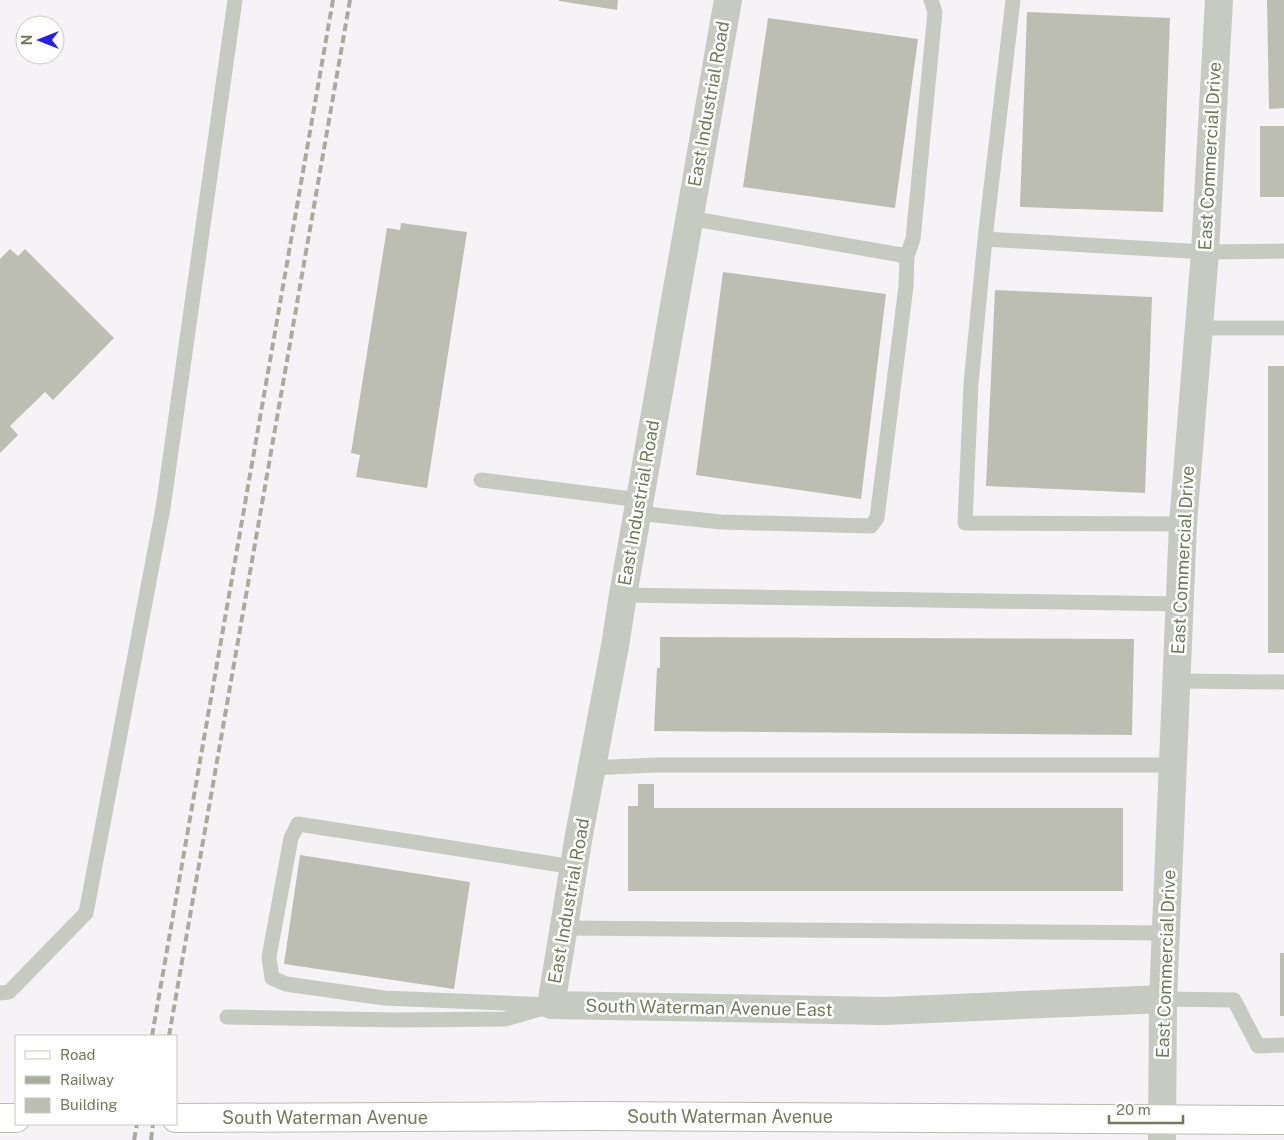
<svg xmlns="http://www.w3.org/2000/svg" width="1284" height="1140" viewBox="0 0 1284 1140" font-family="'Public Sans',sans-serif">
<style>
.building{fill:#bcbeb1}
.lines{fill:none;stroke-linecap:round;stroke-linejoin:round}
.primary-casing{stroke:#b9bcb2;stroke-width:30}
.lane{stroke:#c7cac1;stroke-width:15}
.street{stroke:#c7cac1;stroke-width:28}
.primary{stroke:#fff;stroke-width:28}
.rail{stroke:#a8ac9e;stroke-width:4;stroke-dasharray:8 4;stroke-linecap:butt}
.labels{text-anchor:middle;stroke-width:5;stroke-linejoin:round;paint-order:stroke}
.street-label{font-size:18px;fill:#727a5c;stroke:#fff}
</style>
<rect width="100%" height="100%" fill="#f6f3f7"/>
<path class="building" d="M559,0H618L617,10L559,1Z
M1267,0H1284V108L1269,109Z
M1027,12L1170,18L1163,212L1020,207Z
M768,18L918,39L895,208L743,187Z
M1260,126H1284V197H1260Z
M401,223L467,232L427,488L356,477L360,455L351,453L387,228L400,230Z
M10,249L18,256L25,249L114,338L53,400L45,392L10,426L18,435L0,453V259Z
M723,272L886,294L861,499L696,475Z
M995,290L1152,297L1145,493L986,486Z
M1268,366H1284V653H1268Z
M660,637L1134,639L1132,735L654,731L657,668H660Z
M638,784H654V808H1123V891H628V806H638Z
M300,855L470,882L454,989L284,964Z
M1280,953H1284V1016H1280Z"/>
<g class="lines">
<g class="primary-casing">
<path id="primary" d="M0,1118H16
M176,1118L593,1116L1284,1120"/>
</g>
<path class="lane" d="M1013,0L985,239L971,384L965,523L1183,524
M689,218L907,256
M985,239L1205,252L1284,251
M1199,328H1284
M481,480L640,500
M637,513L721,522L871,526L877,518L906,286L907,256L913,239L935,12L931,0
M623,595L1180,604
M1176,681L1284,682
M592,768L655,765H1173
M563,928L1166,933
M0,993L9,992L86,913L163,508L235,0
M1163,999L1234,1000L1258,1046L1284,1045
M551,1005L384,998L286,984L272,978L269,957L291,838L298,824L574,867
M227,1017L399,1020L505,1019L540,1009"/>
<path class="street" d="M728,0L623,595L615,646L579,835L551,1005L885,1011L1163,999
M1162,1140L1163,999L1183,524L1205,252L1219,0"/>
<use href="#primary" class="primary"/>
<path class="rail" d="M152,1036L333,0
M169,1036L350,0
M134,1140L137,1124
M151,1140L153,1124"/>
</g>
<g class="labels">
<g class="street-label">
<text transform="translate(709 104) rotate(-80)" y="6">East Industrial Road</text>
<text transform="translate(1210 156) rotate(-87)" y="6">East Commercial Drive</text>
<text transform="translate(639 503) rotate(-80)" y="6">East Industrial Road</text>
<text transform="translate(1183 560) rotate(-87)" y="6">East Commercial Drive</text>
<text transform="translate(569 901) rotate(-80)" y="6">East Industrial Road</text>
<text transform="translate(1166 964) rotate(-88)" y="6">East Commercial Drive</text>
<text transform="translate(709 1008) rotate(1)" y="6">South Waterman Avenue East</text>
<text x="730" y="1123">South Waterman Avenue</text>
<text x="325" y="1124">South Waterman Avenue</text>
</g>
</g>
<rect x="15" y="1035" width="162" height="90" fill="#ffffff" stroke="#c7cabe"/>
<rect x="25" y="1051" width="25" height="8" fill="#ffffff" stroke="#c7cabe"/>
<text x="60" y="1060" font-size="15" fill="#727a5c">Road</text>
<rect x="25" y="1076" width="25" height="8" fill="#a8ac9e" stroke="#c7cabe"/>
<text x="60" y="1085" font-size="15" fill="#727a5c">Railway</text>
<rect x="25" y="1098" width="25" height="15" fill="#bcbeb1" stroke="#c7cabe"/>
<text x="60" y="1110" font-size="15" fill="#727a5c">Building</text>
<g transform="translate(40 40) rotate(270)"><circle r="24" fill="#ffffff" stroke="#c7cabe"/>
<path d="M0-4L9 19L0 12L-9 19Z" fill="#261eec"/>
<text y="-8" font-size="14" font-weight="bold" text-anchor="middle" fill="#727a5c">N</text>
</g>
<path d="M1109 1115v8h74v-8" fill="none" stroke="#727a5c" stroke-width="2.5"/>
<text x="1116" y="1115" font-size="15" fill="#727a5c" stroke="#ffffff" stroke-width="4" paint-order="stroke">20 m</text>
</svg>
